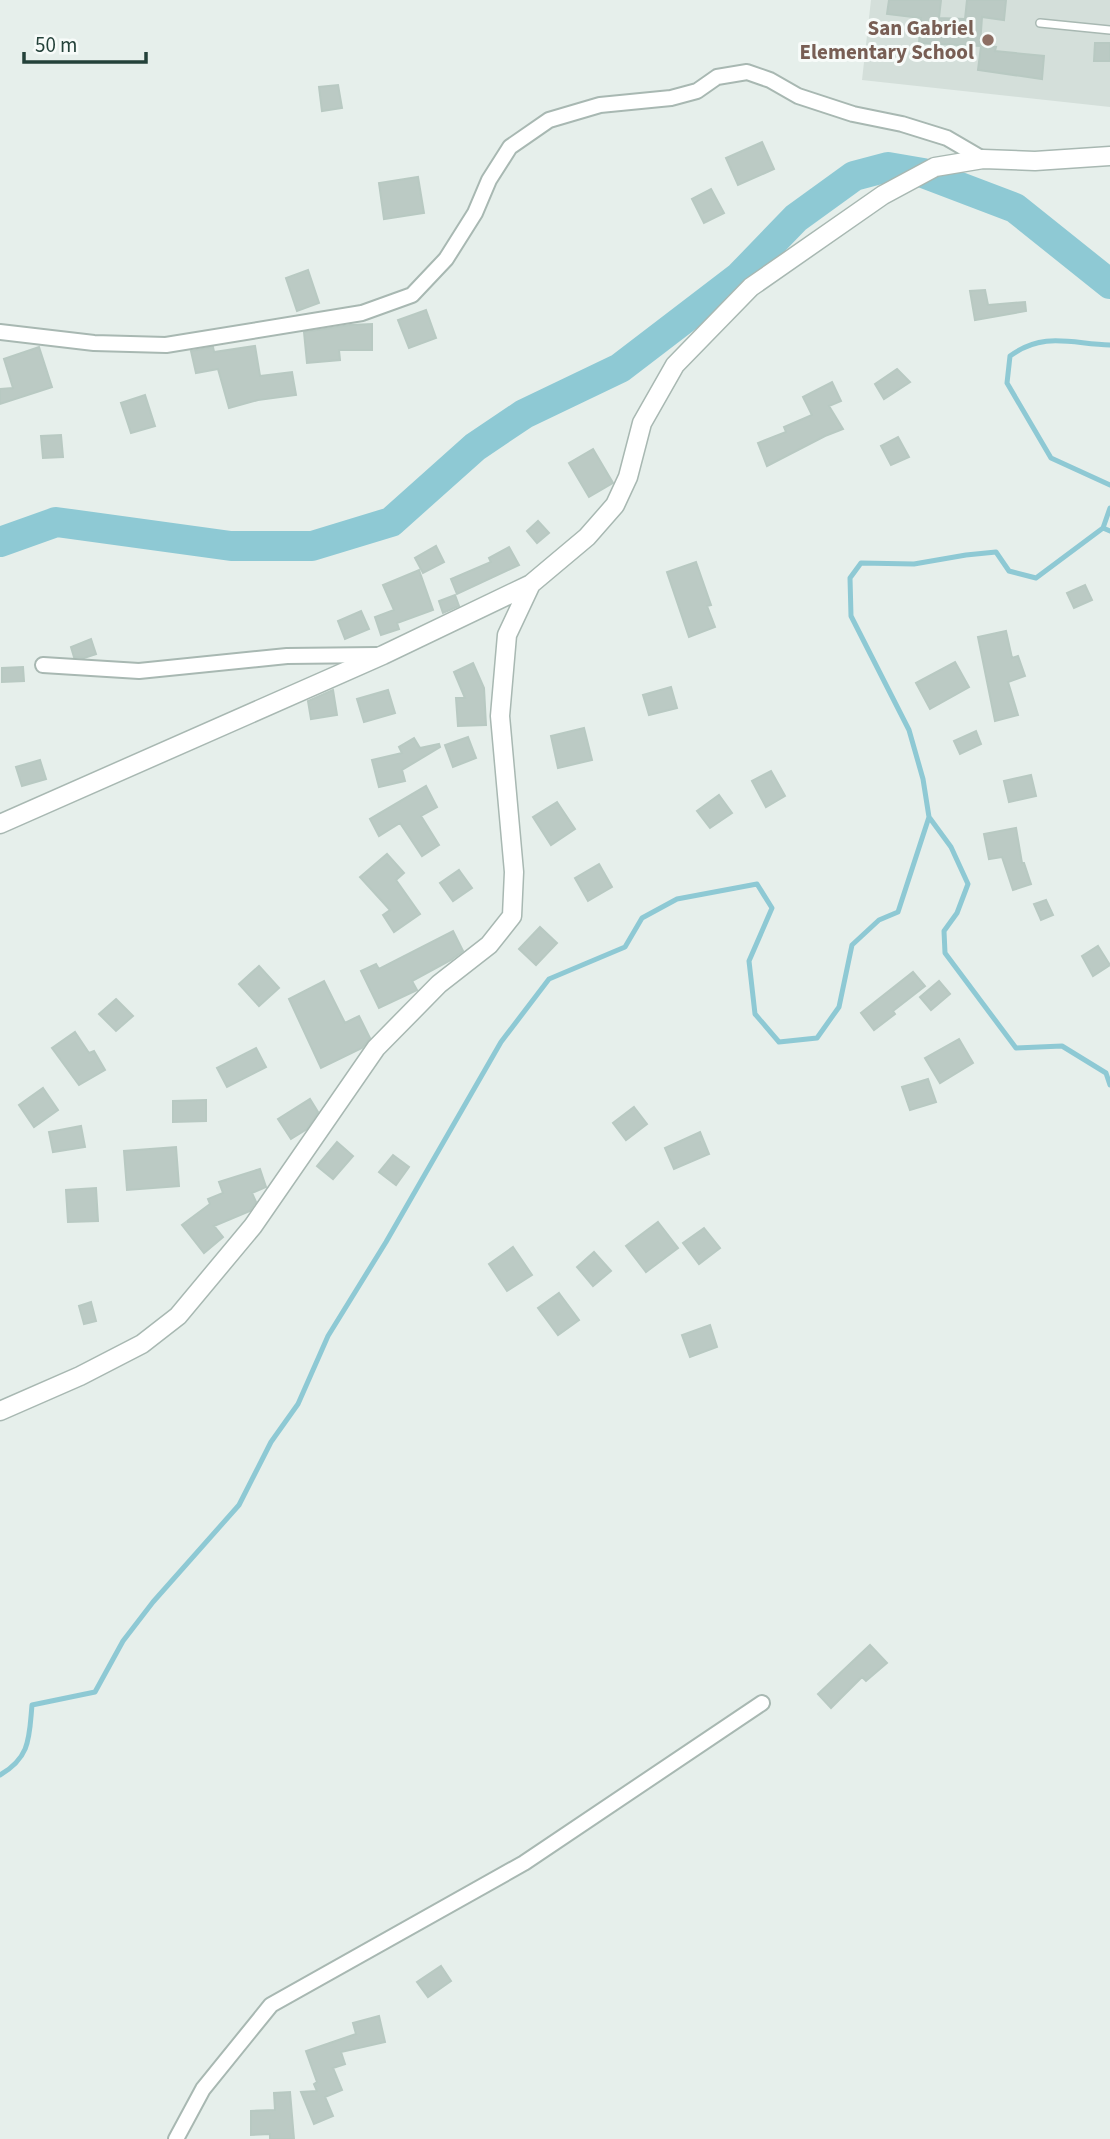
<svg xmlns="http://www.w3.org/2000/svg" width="1110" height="2139" viewBox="0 0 1110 2139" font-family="'Source Sans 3',sans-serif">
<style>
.built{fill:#d4dfda}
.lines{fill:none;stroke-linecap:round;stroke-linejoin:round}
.stream{stroke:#8ec9d4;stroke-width:5}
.river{stroke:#8ec9d4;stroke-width:30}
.building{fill:#bbcac4;stroke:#b8c9c2;stroke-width:2}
.service-casing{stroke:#a8b8b2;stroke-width:10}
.minor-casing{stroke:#a8b8b2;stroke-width:18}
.tertiary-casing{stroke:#a8b8b2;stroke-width:21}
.service{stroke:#fff;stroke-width:7}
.minor{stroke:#fff;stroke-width:14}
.tertiary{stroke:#fff;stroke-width:18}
.education-dot{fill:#8d6e63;stroke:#f7fbf9;stroke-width:2.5}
.labels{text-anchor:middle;stroke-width:6;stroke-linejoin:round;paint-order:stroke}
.education-label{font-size:21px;font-weight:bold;fill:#785e54;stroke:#f7fbf9;text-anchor:end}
</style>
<rect width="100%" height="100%" fill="#e6efeb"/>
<path class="built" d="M871,0H1110V107L862,80Z"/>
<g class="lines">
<path class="stream" d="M1110,345C1072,344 1044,331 1010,356L1007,383L1051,458L1110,485
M1103,528L1110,508
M1110,531L1103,528L1036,578L1009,571L996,552L966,555L914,564L861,563L850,578L851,616L909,730L923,779L929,817L951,847L968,884L957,913L944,931L945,953L1016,1048L1062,1046L1106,1073L1110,1085
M0,1775C31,1757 29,1737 32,1705L95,1692L123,1641L153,1602L239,1505L271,1442L298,1404L328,1336L386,1242L501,1042L549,979L625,947L642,918L677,899L757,884L772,908L749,961L755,1014L779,1042L817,1038L839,1007L852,945L879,920L898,912L929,817"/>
<path class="river" d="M0,542L56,522L231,546H312L391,522L475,447L524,414L620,368L739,277L796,218L854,176L888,167L923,173L1015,208L1110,284"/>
</g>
<path class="building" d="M889,0H941L939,18L965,19L967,0H1006L1004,20L982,17L980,46L919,43L921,18L887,14Z
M1095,43H1110V61H1094Z
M981,46L996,47L995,51L1044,56L1042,79L978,70Z
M338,85L342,108L322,111L319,87Z
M762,142L774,169L738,185L726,158Z
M418,177L424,213L384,219L379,183Z
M711,189L724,213L704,223L692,199Z
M308,270L319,303L297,311L286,278Z
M985,290L988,305L1025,302L1026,311L975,320L970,291Z
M426,310L436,338L409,348L398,320Z
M372,324V350H339L340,360L307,363L304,332L350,325Z
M255,346L260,376L292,372L296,395L258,400L229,408L218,369L196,373L191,351L213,347L214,352Z
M39,347L52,387L0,404V389L13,388L4,359Z
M897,369L910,382L884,399L875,384Z
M832,382L841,401L829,406L843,429L825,436L767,466L758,443L786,432L784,427L812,415L803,397Z
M145,395L155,426L131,433L121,403Z
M61,435L63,457L43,458L41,436Z
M898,437L909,457L891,465L881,446Z
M593,449L613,483L589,497L569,463Z
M538,521L549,533L537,543L527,531Z
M436,546L444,562L423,573L415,558Z
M509,547L519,565L457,594L451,579L491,562L489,558Z
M696,562L711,605L707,606L715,627L689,637L667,572Z
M419,570L433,610L397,623L399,629L381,635L375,617L394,610L383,585Z
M1085,585L1092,600L1074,608L1067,593Z
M455,595L459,606L443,613L439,601Z
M361,611L369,629L345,639L338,621Z
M1006,631L1012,658L1018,656L1025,676L1008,682L1018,715L995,721L978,637Z
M91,639L96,654L84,658L74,657L71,647Z
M955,662L969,687L930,709L916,683Z
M473,663L484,688L486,725L458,726L456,698H465L454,672Z
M23,667L24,681L2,682V668Z
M671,687L677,708L649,715L643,695Z
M333,690L337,715L311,719L308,701Z
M388,690L395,713L364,722L357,699Z
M584,728L592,760L558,768L551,736Z
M976,731L981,744L960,754L954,741Z
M468,737L476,758L453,767L445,745Z
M414,738L420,748L439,744L440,747L402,770L405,781L379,787L372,760L402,753L399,747Z
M40,760L46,779L22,786L16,767Z
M771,771L785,796L766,807L752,781Z
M1031,775L1036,796L1009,802L1004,781Z
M426,786L437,807L421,816L439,845L422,856L400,823L379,836L370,819Z
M719,795L732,813L710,828L697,811Z
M557,802L575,829L551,845L533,817Z
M1016,828L1022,863H1024L1031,884L1013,890L1002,857L989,859L984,834Z
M387,854L404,873L396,880L420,914L394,932L383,915L390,910L360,877Z
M599,864L612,887L588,901L575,878Z
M459,870L472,888L453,901L440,883Z
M1046,900L1053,915L1041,920L1034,904Z
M540,927L557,943L536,965L519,949Z
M453,931L463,951L451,960L412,981L417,990L379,1008L361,971L376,964L379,969Z
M1098,946L1110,965L1093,976L1082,956Z
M259,966L279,988L259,1006L239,984Z
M913,972L925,986L893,1011L895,1014L874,1030L861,1013Z
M324,981L345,1023L359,1016L370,1038L362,1048L321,1068L289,999Z
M939,981L950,994L931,1010L920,997Z
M116,999L133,1016L116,1031L99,1014Z
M75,1032L89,1053L94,1051L105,1070L79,1085L52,1048Z
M959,1039L973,1063L940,1083L925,1058Z
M256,1048L266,1067L227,1087L217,1068Z
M928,1079L936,1102L910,1110L902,1087Z
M43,1088L58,1110L34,1127L19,1105Z
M310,1099L318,1112L307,1129L291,1139L278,1119Z
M206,1100V1121L173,1122V1101Z
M634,1107L647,1124L626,1140L613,1123Z
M81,1126L85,1147L53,1152L49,1132Z
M700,1132L709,1154L674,1169L665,1148Z
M337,1142L353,1156L333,1179L317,1166Z
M176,1147L179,1186L127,1190L124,1151Z
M393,1155L409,1167L396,1185L379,1172Z
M260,1169L266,1187L252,1193L256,1202L250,1211L214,1226L223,1237L204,1253L182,1225L210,1204L208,1199L223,1193L219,1182Z
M96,1188L98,1221L68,1222L66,1190Z
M658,1222L678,1248L646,1272L626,1246Z
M704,1228L720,1248L699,1264L683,1243Z
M513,1247L532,1275L507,1291L489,1264Z
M594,1252L611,1271L593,1286L577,1267Z
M559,1293L579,1320L558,1335L538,1308Z
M91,1302L96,1321L84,1324L79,1306Z
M710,1325L717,1347L690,1357L682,1335Z
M870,1645L887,1663L866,1681L862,1677L831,1708L818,1694Z
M441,1966L451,1981L428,1997L417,1982Z
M379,2016L385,2042L341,2052L345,2064L333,2068L342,2090L325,2097L333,2116L314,2124L301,2092L317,2091L314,2084L317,2082L306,2051L356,2034L353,2023Z
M290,2092L294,2139H270V2134L251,2135V2111L275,2110L274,2093Z"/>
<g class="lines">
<g class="service-casing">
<path id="service" d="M1040,23L1110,30"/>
</g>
<g class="minor-casing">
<path id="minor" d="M0,332L94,343L166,345L362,313L412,295L446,259L475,213L489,180L510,147L549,120L600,105L671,98L697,91L717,77L747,72L770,80L798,96L853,114L902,124L947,138L983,159
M43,665L139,671L287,656L378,655
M176,2139L203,2089L271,2005L524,1863L762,1703"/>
</g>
<g class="tertiary-casing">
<path id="tertiary" d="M0,824L383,655L531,584L587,537L615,505L628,477L642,423L675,365L751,287L883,195L935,167L983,159L1035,161L1110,156
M0,1411L80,1376L142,1344L178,1316L253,1226L376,1048L439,984L489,945L512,916L514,872L500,716L507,635L531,584"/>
</g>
<use href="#service" class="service"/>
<use href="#minor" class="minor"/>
<use href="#tertiary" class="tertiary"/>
</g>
<circle class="education-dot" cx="988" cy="40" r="7"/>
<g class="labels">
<g class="education-label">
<text x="974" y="35">San Gabriel<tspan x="974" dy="24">Elementary School</tspan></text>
</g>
</g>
<path d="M24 52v10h122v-10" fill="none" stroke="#24423a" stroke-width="3.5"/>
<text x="35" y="52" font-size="21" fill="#24423a" stroke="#f7fbf9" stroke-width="5" paint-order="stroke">50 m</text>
</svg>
